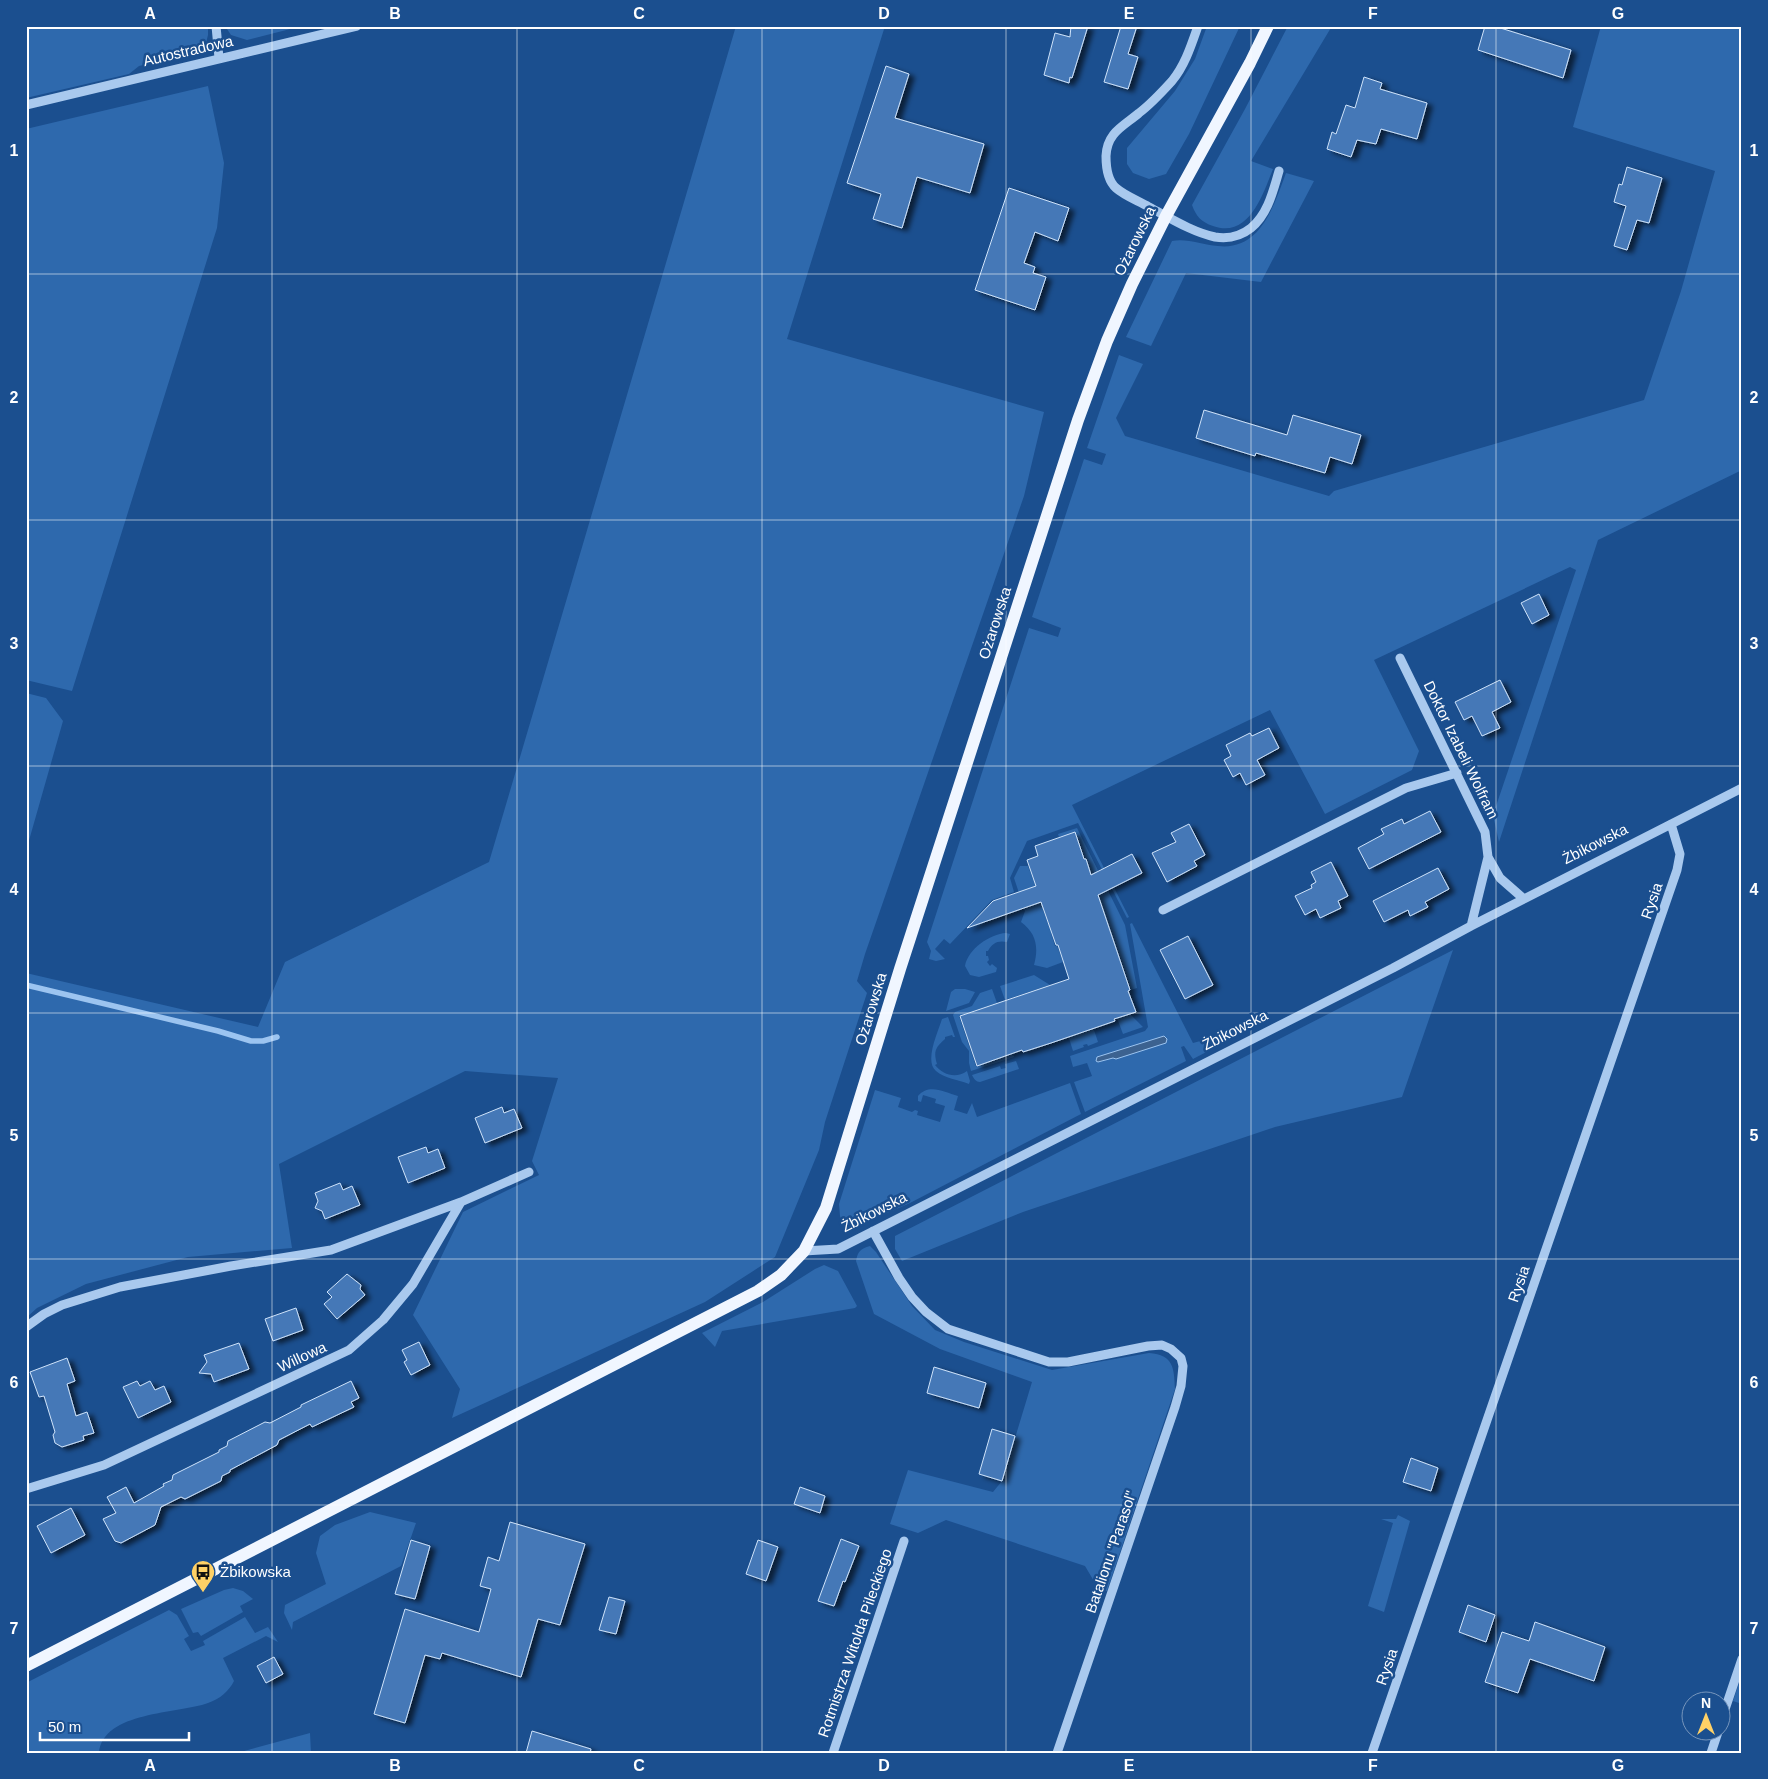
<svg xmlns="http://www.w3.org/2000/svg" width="1768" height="1779" viewBox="0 0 1768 1779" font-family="Arial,sans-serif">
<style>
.green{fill:#2e69ad}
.water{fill:#3c6290;stroke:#9cc4f0}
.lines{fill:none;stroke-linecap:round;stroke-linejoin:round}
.stream{stroke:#9cc4f0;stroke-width:5.5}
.building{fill:#4478b7;stroke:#cfe3fa;filter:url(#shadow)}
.minor{stroke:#a9c9ee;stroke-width:9}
.major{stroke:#f0f6ff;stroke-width:12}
.grid{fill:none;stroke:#fff;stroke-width:1;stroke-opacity:0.55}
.labels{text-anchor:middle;stroke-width:5;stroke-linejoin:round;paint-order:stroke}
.street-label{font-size:15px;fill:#fff;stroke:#1b4f8f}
.poi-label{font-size:15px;fill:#fff;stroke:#1b4f8f;text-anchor:start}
.neatline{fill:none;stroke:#fff;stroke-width:2}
.grid-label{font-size:16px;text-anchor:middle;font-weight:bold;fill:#fff}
</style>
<defs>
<filter id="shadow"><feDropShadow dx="5.5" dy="3" stdDeviation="2.5" flood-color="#0009"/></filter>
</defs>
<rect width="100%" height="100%" fill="#1b4f8f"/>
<path class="green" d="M26,26H208V35L206,43L185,55L139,66L129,74L26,98Z
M225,26H302L247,40L231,35Z
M736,26H885L787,339L1044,412L1024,496L865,954L857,981L867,993L825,1122L819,1150L775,1257L705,1302L452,1418L460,1389L413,1315L463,1212L539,1175L532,1161L558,1078L465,1071L279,1164L292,1248L188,1257L86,1284L37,1308L26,1318V973L258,1027L285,962L489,862Z
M1207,26H1240L1189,134L1166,174L1149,179L1133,173L1127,164V148L1175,91L1195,59Z
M1288,26H1332L1251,161L1273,169C1263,194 1249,239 1213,226C1201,222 1196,216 1192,205L1245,109Z
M1601,26H1742V470L1598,540L1499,842L1493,815L1576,570L1570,567L1374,660L1419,751L1412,770L1325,814L1270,710L1072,805L1129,917L1127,918L1078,823L1027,841L1010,878L1014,892L992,900L950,944L944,939L935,949L945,959L936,961L929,959L931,951L927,942L1029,628L1058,637L1061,628L1032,617L1084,459L1102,465L1106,454L1087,448L1119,355L1143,364L1116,418L1125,436L1329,496L1334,491L1644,400L1681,291L1715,171L1573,127Z
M208,86L224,163L217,228L72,691L26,680V129Z
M1286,173L1314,181L1261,282L1186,273L1151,346L1126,337L1172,241C1187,238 1202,245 1218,246C1261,251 1274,205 1286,173Z
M26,693L46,698L63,721L26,851Z
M1077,828L1125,925L1137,988L1131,990L1086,858L1084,859L1075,833L1059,837L1058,834Z
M1020,866H1028L1033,879H1034L1045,909L1043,910L1048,923H1049L1052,932L1051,933L1055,946L1057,945L1063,962L1047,968L1034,965C1039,947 1036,933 1021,922L1025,911L1014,878Z
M1132,923L1193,1043L1215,1037L1241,1026L1233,1038L1193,1059L1184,1046L1181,1047L1186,1061L1085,1112L1074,1082L1092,1076L1087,1063L1073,1067L1070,1056L1145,1031L1148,1027L1130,924Z
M1006,933L1010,934L1007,942C998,940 992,943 988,951H986V956H988L989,960L987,962L990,966L992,964L997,968L996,972L979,977L970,975L965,966C968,949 990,934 1006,933Z
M1453,950L1402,1097L1275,1127L1023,1212L902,1261L895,1249V1236Z
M1034,975L1050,985L1005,1000L1000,986Z
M955,989H965L975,992L969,1003L946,1011L951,992Z
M992,989L997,1003L959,1016L976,1066L1013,1054L1014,1057L971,1071L969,1063V1051L962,1042L953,1015L955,1012L972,1006L980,993Z
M1130,1014L1143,1027L1123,1034L1117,1018Z
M948,1017L955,1037H953L952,1035L945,1037V1039C936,1047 933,1051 937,1064L935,1065C943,1075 956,1079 967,1071L970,1081L969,1084C959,1080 944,1078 936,1071C924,1061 938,1032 942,1019Z
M1093,1027L1098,1042L1088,1046L1087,1044L1083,1045L1084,1047L1073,1051L1068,1035H1074Z
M1016,1061L1019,1069L980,1082C976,1082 974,1079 972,1075L1000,1066L1001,1069L1006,1068L1005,1064Z
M1070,1083L1081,1114L908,1204L866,1222L854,1224H847L841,1220L840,1216L839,1204L875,1090L901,1098L898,1107L912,1112L915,1110L918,1111L917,1115L940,1122L945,1106L935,1103L936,1099L923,1095L921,1102L918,1101V1096C929,1083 944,1092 958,1096L954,1110L967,1114L972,1103L977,1117Z
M870,1246L876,1252L912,1306L935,1330L964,1342L1052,1370L1149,1353C1174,1355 1174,1368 1175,1389L1107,1591L1098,1588L1085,1566L946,1520L918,1533L890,1524L908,1470L993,1492L1002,1481L1032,1382L940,1349L874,1314L856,1261C858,1251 860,1249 870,1246Z
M824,1265L838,1271L857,1306L855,1308L722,1331L715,1347L702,1333L763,1302L815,1269Z
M370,1512L416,1523L401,1566L293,1622L292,1630L284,1613L285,1605L326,1584L316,1553L320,1536L335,1525Z
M1398,1515L1410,1521L1384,1612L1368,1606L1393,1523L1381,1519H1396Z
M233,1588L243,1591L253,1599L240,1606L243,1612L201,1636L198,1632L193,1633L181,1609L224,1590Z
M169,1610L177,1615L189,1636L184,1639L191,1651L205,1645L203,1641L245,1617L255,1633L268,1627L278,1642L266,1636L223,1658L234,1681C229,1691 220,1699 208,1703C178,1714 103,1711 99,1753H26V1683Z
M1742,1674V1704L1733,1701Z
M310,1733L311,1753H237Z"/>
<path class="water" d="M1164,1036L1167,1039L1166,1043L1116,1059L1113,1058L1098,1062L1096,1061L1097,1057Z"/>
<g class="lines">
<path class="stream" d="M26,985L218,1031L251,1041H263L277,1037"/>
</g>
<path class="building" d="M1071,26H1088L1072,78L1070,77L1069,83L1044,75L1055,33L1070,37Z
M1121,26H1137L1128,54L1138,57L1128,89L1104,82Z
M1485,26H1494L1571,50L1563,78L1478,50Z
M886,66L909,74L895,118L984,144L970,193L917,177L902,228L873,219L881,194L847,183Z
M1364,77L1382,83L1380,89L1427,103L1417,139L1381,129L1376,144L1357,140L1351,157L1327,149L1332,132L1336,134L1346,105L1355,108Z
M1627,167L1662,178L1649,223L1637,220L1627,250L1614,246L1626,206L1614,202L1619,184L1622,185Z
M1009,188L1069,208L1058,241L1035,232L1024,263L1035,267L1033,273L1046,277L1035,310L975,290Z
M1204,410L1287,435L1293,415L1361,435L1352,464L1330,457L1325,473L1256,453L1255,456L1196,438Z
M1539,594L1549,615L1532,624L1521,603Z
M1500,680L1511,702L1492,712L1500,728L1482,736L1472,716L1464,720L1455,702Z
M1269,728L1279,748L1257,760L1265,775L1246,785L1240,773L1233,777L1224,760L1231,756L1226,745L1250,733L1252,736Z
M1430,811L1441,832L1369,869L1358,848L1384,834L1381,829L1402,819L1404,824Z
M1189,824L1205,855L1194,861L1197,866L1167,882L1152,853L1176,842L1171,833Z
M1075,832L1084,859H1086L1091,875L1132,854L1142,873L1098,895L1130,990L1128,991L1136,1012L1114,1019L1115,1021L1051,1043L1023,1052L1022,1050L977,1066L960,1016L1069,979L1058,945H1056L1041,902L967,928L993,901L1036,886L1027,860L1038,856L1035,846Z
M1331,862L1348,896L1338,901L1341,908L1320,918L1316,909L1305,915L1295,896L1312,888L1311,885L1316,882L1311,872Z
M1438,868L1449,889L1425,902L1428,907L1410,916L1408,910L1384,922L1373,901Z
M1188,936L1213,985L1185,999L1160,950Z
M502,1107L504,1113L514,1109L522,1128L485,1143L475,1118Z
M426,1147L428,1153L438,1149L445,1168L408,1183L398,1157Z
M340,1183L343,1190L352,1186L360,1205L325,1219L322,1211L315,1208L318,1201L315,1193Z
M347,1274L361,1285L360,1289L365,1295L337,1319L324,1304L332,1297L327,1292Z
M296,1308L303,1330L273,1341L265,1319Z
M419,1342L430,1365L411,1375L404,1362L407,1360L402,1350Z
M239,1343L249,1369L214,1382L211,1374L199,1373L207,1362L204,1355Z
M67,1358L75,1381L67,1384L76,1416L87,1412L94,1433L83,1436L84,1440L62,1447L55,1443L53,1435L55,1432L44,1396L39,1397L30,1372Z
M934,1367L986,1383L979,1408L927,1393Z
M137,1381L140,1386L150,1381L155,1390L164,1386L171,1402L138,1418L123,1387Z
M351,1381L359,1398L351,1402L354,1407L312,1427L310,1424L279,1440L277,1445L230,1470V1472L222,1476L221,1481L185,1499L181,1497L161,1507L155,1525L121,1543L115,1541L103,1519L116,1513L107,1497L126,1487L134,1503L164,1486L163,1484L172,1480L173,1475L219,1452V1450L227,1446L228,1441L265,1422L270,1423L301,1407V1405Z
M992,1429L1015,1436L1002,1481L979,1474Z
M1411,1458L1438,1468L1431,1491L1403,1482Z
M800,1487L825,1496L820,1513L794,1504Z
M71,1508L85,1535L51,1553L37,1526Z
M510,1522L585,1544L560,1625L538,1619L521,1677L442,1653L440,1659L425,1655L405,1723L374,1714L405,1609L479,1632L491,1589L480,1586L488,1557L499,1561Z
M841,1539L859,1546L845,1582L843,1581L834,1606L818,1601Z
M411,1540L430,1546L415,1599L395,1594Z
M758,1540L778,1547L766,1581L746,1574Z
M609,1597L625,1601L616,1634L599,1630Z
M1468,1605L1495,1615L1486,1642L1459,1632Z
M1535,1622L1605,1647L1594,1681L1530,1659L1518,1693L1485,1682L1502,1632L1529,1641Z
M274,1657L283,1674L266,1683L257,1666Z
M532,1731L591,1749L590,1753H526Z"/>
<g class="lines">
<path class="minor" d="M216,26L219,58
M1198,26C1191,46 1185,65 1172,81C1162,92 1151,104 1139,113C1124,126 1107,132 1106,156C1106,167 1108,181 1116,188C1125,196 1139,201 1149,207C1170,218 1192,232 1215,237C1228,239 1241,236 1251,228C1268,214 1273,191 1279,171
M26,105L357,26
M1400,658L1485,832L1488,857L1471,926
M1488,857L1500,878L1524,899
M1163,910L1406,788L1457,773
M873,1231L899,1278L912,1297L926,1312L948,1329L1049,1362H1068L1148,1346L1162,1345L1171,1349L1181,1358L1183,1366L1181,1386L1175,1407L1057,1753
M804,1251L838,1249L1393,968L1471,926L1742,788
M26,1327L44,1314L62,1305L120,1287L231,1266L331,1250L461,1202
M26,1489L104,1465L349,1350L383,1320L413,1284L461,1202L529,1172
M1720,1724L1742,1659
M833,1753L904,1541
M1372,1753L1677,870L1680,854L1671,824
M1711,1753L1718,1732"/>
<path class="major" d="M26,1666L758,1291L781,1275L804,1251L826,1208L900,969L1078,420L1107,341L1132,284L1166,216L1250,63L1268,26"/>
</g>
<path class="grid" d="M272,26V1753M517,26V1753M762,26V1753M1006,26V1753M1251,26V1753M1496,26V1753M26,274H1742M26,520H1742M26,766H1742M26,1013H1742M26,1259H1742M26,1505H1742"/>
<defs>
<g id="bus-pin" transform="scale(1.25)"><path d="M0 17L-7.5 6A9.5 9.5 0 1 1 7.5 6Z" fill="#ffd166" stroke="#1b4f8f"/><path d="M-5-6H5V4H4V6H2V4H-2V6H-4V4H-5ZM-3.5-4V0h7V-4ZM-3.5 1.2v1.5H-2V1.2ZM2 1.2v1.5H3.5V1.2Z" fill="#111"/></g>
</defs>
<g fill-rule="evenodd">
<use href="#bus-pin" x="203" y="1572"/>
</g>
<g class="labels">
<g class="street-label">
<text transform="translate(188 51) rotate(-13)" y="5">Autostradowa</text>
<text transform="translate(1135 241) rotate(-64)" y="5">Ożarowska</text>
<text transform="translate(995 623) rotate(-72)" y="5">Ożarowska</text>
<text transform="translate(1461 750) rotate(64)" y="5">Doktor Izabeli Wolfram</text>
<text transform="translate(1595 844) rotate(-27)" y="5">Żbikowska</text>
<text transform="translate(1652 901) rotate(-71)" y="5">Rysia</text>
<text transform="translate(871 1009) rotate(-73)" y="5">Ożarowska</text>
<text transform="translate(1235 1030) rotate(-27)" y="5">Żbikowska</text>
<text transform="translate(874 1212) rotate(-27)" y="5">Żbikowska</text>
<text transform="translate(1519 1284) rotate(-71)" y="5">Rysia</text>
<text transform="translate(302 1357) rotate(-25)" y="5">Willowa</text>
<text transform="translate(1111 1552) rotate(-71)" y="5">Batalionu "Parasol"</text>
<text transform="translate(855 1643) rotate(-71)" y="5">Rotmistrza Witolda Pileckiego</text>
<text transform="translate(1387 1667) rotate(-71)" y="5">Rysia</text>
</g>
<g class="poi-label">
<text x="220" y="1577">Żbikowska</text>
</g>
</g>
<rect width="1768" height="1779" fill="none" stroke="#1b4f8f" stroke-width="55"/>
<g transform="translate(1706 1716)"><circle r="24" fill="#1b4f8f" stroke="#7695bc"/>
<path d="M0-4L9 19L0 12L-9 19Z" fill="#ffd166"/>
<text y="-8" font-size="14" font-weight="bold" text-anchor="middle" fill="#ffffff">N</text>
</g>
<path d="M40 1732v8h149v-8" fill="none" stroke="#ffffff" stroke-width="2.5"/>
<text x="48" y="1732" font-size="15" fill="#ffffff" stroke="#1b4f8f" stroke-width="4" paint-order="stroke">50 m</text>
<rect x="28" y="28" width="1712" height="1724" class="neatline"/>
<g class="grid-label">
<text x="150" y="19">A</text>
<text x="395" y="19">B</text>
<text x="639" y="19">C</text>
<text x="884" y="19">D</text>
<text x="1129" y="19">E</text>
<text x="1373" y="19">F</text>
<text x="1618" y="19">G</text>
<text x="14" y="156">1</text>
<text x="1754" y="156">1</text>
<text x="14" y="403">2</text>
<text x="1754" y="403">2</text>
<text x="14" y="649">3</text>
<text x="1754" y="649">3</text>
<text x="14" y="895">4</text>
<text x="1754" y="895">4</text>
<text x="14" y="1141">5</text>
<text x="1754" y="1141">5</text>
<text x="14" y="1388">6</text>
<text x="1754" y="1388">6</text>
<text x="14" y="1634">7</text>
<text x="1754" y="1634">7</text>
<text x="150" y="1771">A</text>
<text x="395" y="1771">B</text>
<text x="639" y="1771">C</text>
<text x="884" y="1771">D</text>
<text x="1129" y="1771">E</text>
<text x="1373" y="1771">F</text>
<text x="1618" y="1771">G</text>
</g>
</svg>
